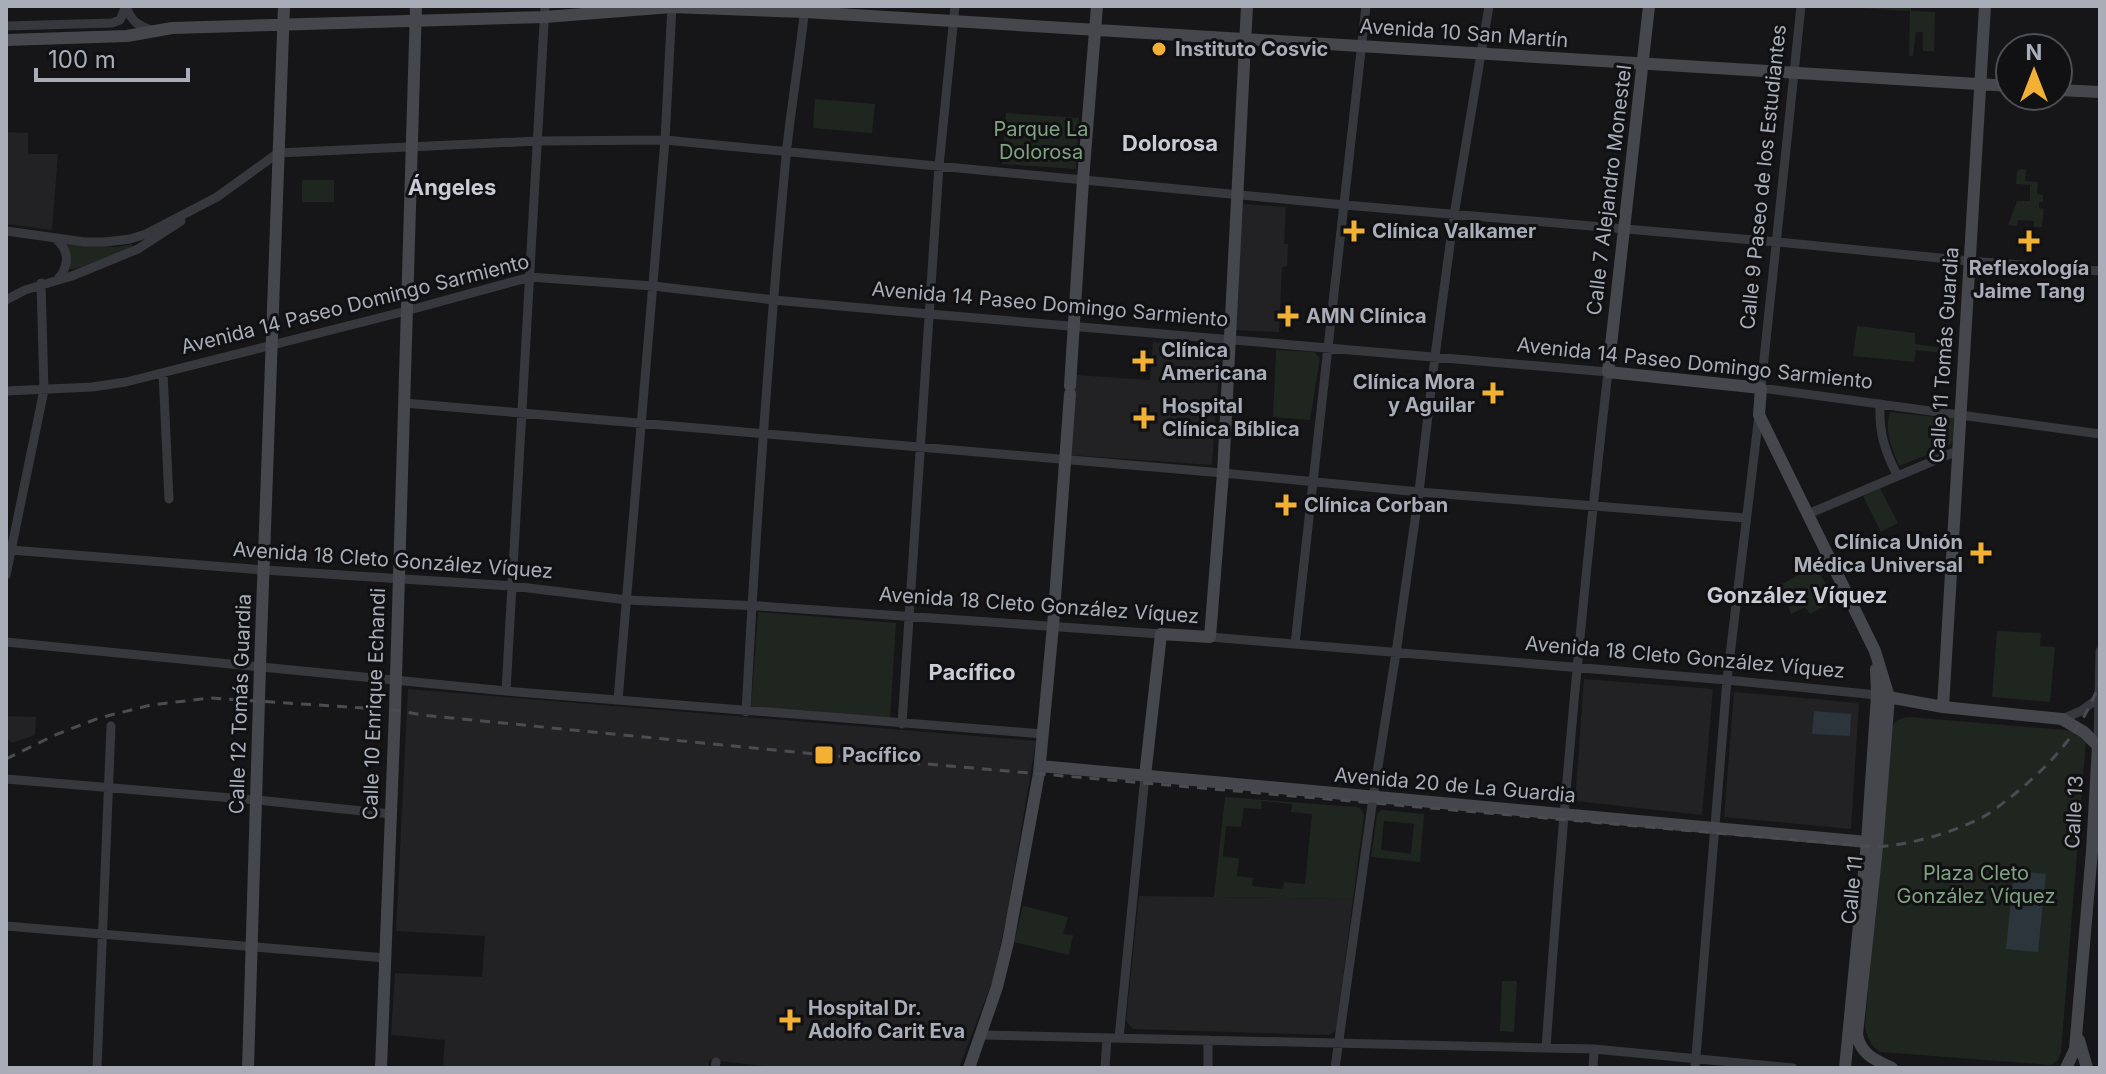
<svg xmlns="http://www.w3.org/2000/svg" width="2106" height="1074" viewBox="0 0 2106 1074" font-family="Inter,sans-serif">
<style>
.built{fill:#222225}
.green{fill:#1e261f;fill-rule:evenodd}
.water{fill:#2c353c}
.lines{fill:none;stroke-linecap:round;stroke-linejoin:round}
.street{stroke:#37383d;stroke-width:9}
.secondary{stroke:#45474d;stroke-width:12}
.rail{stroke:#4a4c52;stroke-width:3;stroke-dasharray:10 8;stroke-linecap:butt}
.poi-dot{fill:#f2b134;stroke:#111113;stroke-width:3}
.labels{text-anchor:middle;stroke-width:6;stroke-linejoin:round;paint-order:stroke}
.street-label{font-size:20px;fill:#a8adb8;stroke:#111113}
.poi-label{font-size:20px;font-weight:bold;fill:#a8adb8;stroke:#111113;text-anchor:start}
.park-label{font-size:20px;fill:#7fa381;stroke:#111113}
.neighbourhood-label{font-size:22px;font-weight:bold;fill:#c9ccd4;stroke:#111113}
</style>
<rect width="100%" height="100%" fill="#161618"/>
<path class="built" d="M6,132L28,133V154H58L52,230L6,224Z
M1241,204L1286,207L1284,244H1288L1287,266L1282,267L1279,332L1234,330Z
M1153,342L1193,345V355L1220,357L1212,465L1071,455L1076,375L1150,380Z
M1584,679L1713,689L1702,815L1575,801Z
M408,689L1036,741L1007,915L993,980L959,1068H781L709,1060L708,1068H443L445,1040L391,1035L395,973L482,977L485,936L396,931Z
M1734,692L1859,703L1851,829L1724,817Z
M6,716L36,717L35,735L12,743L6,738Z
M1139,896L1353,899L1336,1030L1330,1035L1133,1029L1126,1021Z"/>
<path class="green" d="M1859,6H1911V11L1935,12L1934,51H1923V32H1916L1913,56H1909L1910,11L1859,8Z
M815,99L875,104L872,133L813,128Z
M1006,113L1079,118L1076,169L1002,164Z
M2026,169L2025,181L2038,182L2037,194L2043,195V202H2039V208L2044,209L2042,227H2034V221L2018,220L2017,226L2008,225L2017,201H2030V185L2016,184L2017,170Z
M302,180H334V202H302Z
M65,243L116,247L132,244L133,246L98,262L70,270L69,256Z
M1857,326L1915,333V344L1951,349V354L1916,350L1914,362L1853,356Z
M1276,350L1314,352L1320,358L1310,420L1273,417Z
M1890,412L1954,419V442L1947,447L1899,466C1892,448 1884,431 1890,412Z
M1880,488L1898,523L1881,532L1863,496Z
M1816,566L1834,600L1810,614L1805,607L1791,614L1780,585Z
M758,612L896,623L890,719L751,707Z
M1997,631L2041,633L2040,646L2055,647L2050,702L1992,697Z
M1909,717L2076,731L2086,741L2061,1052L2058,1060L2051,1065L1880,1052C1870,1045 1868,1039 1865,1027L1889,732C1893,722 1899,718 1909,717Z
M1225,797L1356,807L1361,809L1364,815L1353,899L1214,897ZM1262,801L1292,804L1291,812L1312,814L1305,884L1284,882L1283,889L1252,886L1253,878L1237,876L1239,858L1223,857L1226,826L1241,827L1244,808L1261,809Z
M1382,810L1424,814L1420,862L1371,857L1377,814ZM1384,821L1414,824L1411,854L1381,850Z
M1023,906L1068,917L1063,934L1073,935L1069,955L1014,942Z
M1502,981H1517L1514,1032L1500,1031Z"/>
<path class="water" d="M1814,711L1851,714L1850,736L1812,734Z
M2014,871L2046,874L2038,952L2006,949Z"/>
<g class="lines">
<path class="street" d="M126,6C131,22 139,26 154,31
M1801,6L1761,388L2100,434
M6,26L112,23L120,20L126,6
M6,231L85,242H105L130,239L146,234L217,197L278,153L538,141L665,140L1345,205L1777,242L1970,261L2100,271
M56,239C69,250 70,265 58,279
M6,300L25,290L72,276L138,249L181,221
M163,373L169,499
M6,391L92,387L126,382L406,311L530,277L653,286L774,300L929,314L1608,372C1582,597 1562,822 1546,1048
M404,403L1223,473L1419,492L1745,518
M1880,404C1879,433 1884,449 1897,475
M1808,514L1957,451
M11,550L264,570L512,586L627,600L760,606L1161,634
M6,575L44,390L41,283
M1210,637L1727,680L1877,695
M6,642L506,691L1043,734
M1295,644L1366,6
M2100,651L2098,746L2100,747
M506,691L545,6
M618,700L665,140L672,6
M746,712C756,526 769,341 786,156C791,106 800,56 805,6
M2062,719L2081,711L2100,697
M902,724L939,166L955,6
M6,779L257,800L391,814
M6,926L386,958
M981,1035L1594,1049L1793,1068
M1119,1038L1145,776
M1208,1040V1068
M97,1068L111,726
M715,1068L716,1062
M1105,1068L1107,1038
M1335,1068L1373,798L1396,653L1419,492L1435,356L1454,215L1489,6
M1593,1068L1594,1049
M1695,1068L1727,680L1759,415"/>
<path class="secondary" d="M1649,6L1608,372L1761,388L1759,415L1875,651L1889,697L1877,847L1857,1034C1860,1054 1875,1060 1892,1068
M6,40L127,36L172,28L545,17L672,7L805,12L2010,86
M2058,90L2100,92
M1070,386L1083,180L1097,6
M1877,695L1943,707L2062,719L2084,732L2098,746L2092,851L2075,1049L2066,1068
M1943,707L1985,6
M1040,766L1867,842
M1145,776L1161,634L1210,637L1223,473L1247,6
M2079,1040L2087,1068
M248,1068L260,666L284,6
M381,1068L395,710L416,6
M969,1068L997,987L1008,942L1039,773L1053,626L1070,394
M1845,1068L1867,842L1877,695L1876,669"/>
<path class="rail" d="M6,759L55,735L99,718L151,705L210,698L395,710L422,715L824,755L1877,847C1911,844 1945,835 1977,820C1988,815 1998,807 2007,800C2047,769 2084,730 2100,681"/>
</g>
<g class="poi-dot">
<circle cx="1159" cy="49" r="8"/>
<path d="M1350 219h8v8h8v8h-8v8h-8v-8h-8v-8h8z"/>
<path d="M2025 229h8v8h8v8h-8v8h-8v-8h-8v-8h8z"/>
<path d="M1284 304h8v8h8v8h-8v8h-8v-8h-8v-8h8z"/>
<path d="M1139 349h8v8h8v8h-8v8h-8v-8h-8v-8h8z"/>
<path d="M1489 381h8v8h8v8h-8v8h-8v-8h-8v-8h8z"/>
<path d="M1140 406h8v8h8v8h-8v8h-8v-8h-8v-8h8z"/>
<path d="M1282 493h8v8h8v8h-8v8h-8v-8h-8v-8h8z"/>
<path d="M1977 541h8v8h8v8h-8v8h-8v-8h-8v-8h8z"/>
<rect x="814" y="745" width="20" height="20" rx="4"/>
<path d="M786 1008h8v8h8v8h-8v8h-8v-8h-8v-8h8z"/>
</g>
<g class="labels">
<g class="street-label">
<text transform="translate(1464 33) rotate(4)" y="7">Avenida 10 San Martín</text>
<text transform="translate(1763 177) rotate(-84)" y="7">Calle 9 Paseo de los Estudiantes</text>
<text transform="translate(1609 190) rotate(-83)" y="7">Calle 7 Alejandro Monestel</text>
<text transform="translate(355 304) rotate(-14)" y="7">Avenida 14 Paseo Domingo Sarmiento</text>
<text transform="translate(1050 304) rotate(5)" y="7">Avenida 14 Paseo Domingo Sarmiento</text>
<text transform="translate(1944 355) rotate(-86)" y="7">Calle 11 Tomás Guardia</text>
<text transform="translate(1695 363) rotate(6)" y="7">Avenida 14 Paseo Domingo Sarmiento</text>
<text transform="translate(393 560) rotate(4)" y="7">Avenida 18 Cleto González Víquez</text>
<text transform="translate(1039 605) rotate(4)" y="7">Avenida 18 Cleto González Víquez</text>
<text transform="translate(1685 657) rotate(5)" y="7">Avenida 18 Cleto González Víquez</text>
<text transform="translate(240 704) rotate(-88)" y="7">Calle 12 Tomás Guardia</text>
<text transform="translate(374 704) rotate(-88)" y="7">Calle 10 Enrique Echandi</text>
<text transform="translate(1455 785) rotate(5)" y="7">Avenida 20 de La Guardia</text>
<text transform="translate(2074 812) rotate(-87)" y="7">Calle 13</text>
<text transform="translate(1852 890) rotate(-84)" y="7">Calle 11</text>
</g>
<g class="poi-label">
<text x="1175" y="56">Instituto Cosvic</text>
<text x="1372" y="238">Clínica Valkamer</text>
<text x="2029" y="275" text-anchor="middle">Reflexología<tspan x="2029" dy="23">Jaime Tang</tspan></text>
<text x="1306" y="323">AMN Clínica</text>
<text x="1161" y="357">Clínica<tspan x="1161" dy="23">Americana</tspan></text>
<text x="1475" y="389" text-anchor="end">Clínica Mora<tspan x="1475" dy="23">y Aguilar</tspan></text>
<text x="1162" y="413">Hospital<tspan x="1162" dy="23">Clínica Bíblica</tspan></text>
<text x="1304" y="512">Clínica Corban</text>
<text x="1963" y="549" text-anchor="end">Clínica Unión<tspan x="1963" dy="23">Médica Universal</tspan></text>
<text x="842" y="762">Pacífico</text>
<text x="808" y="1015">Hospital Dr.<tspan x="808" dy="23">Adolfo Carit Eva</tspan></text>
</g>
<g class="park-label">
<text x="1041" y="136">Parque La<tspan x="1041" dy="23">Dolorosa</tspan></text>
<text x="1976" y="880">Plaza Cleto<tspan x="1976" dy="23">González Víquez</tspan></text>
</g>
<g class="neighbourhood-label">
<text x="1170" y="151">Dolorosa</text>
<text x="452" y="195">Ángeles</text>
<text x="1797" y="603">González Víquez</text>
<text x="972" y="680">Pacífico</text>
</g>
</g>
<rect width="2106" height="1074" fill="none" stroke="#a8adb8" stroke-width="16"/>
<g transform="translate(2034 72)"><circle r="38" fill="#111113" stroke="#4d4f55" stroke-width="2"/>
<path d="M0-6L14 30L0 20L-14 30Z" fill="#f2b134"/>
<text y="-12" font-size="22" font-weight="bold" text-anchor="middle" fill="#a8adb8">N</text>
</g>
<path d="M36 68v12h152v-12" fill="none" stroke="#a8adb8" stroke-width="4"/>
<text x="48" y="68" font-size="24" fill="#a8adb8" stroke="#111113" stroke-width="6" paint-order="stroke">100 m</text>
</svg>
